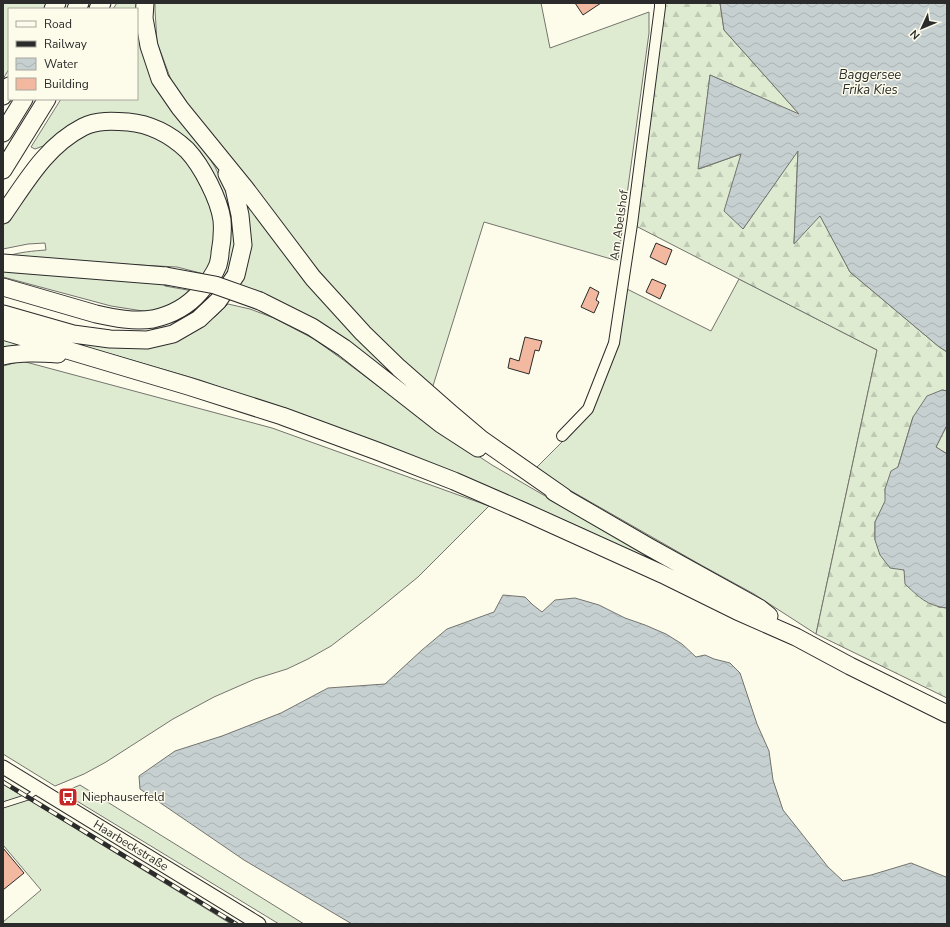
<svg xmlns="http://www.w3.org/2000/svg" width="950" height="927" viewBox="0 0 950 927" font-family="'Nunito Sans',sans-serif">
<style>
.grass{fill:#deebd1;stroke:#74746e}
.forest{fill:url(#forest-firs);stroke:#74746e}
.water{fill:url(#water-waves);stroke:#74746e}
.building{fill:#f2b8a0;stroke:#2b2b2b}
.lines{fill:none;stroke-linecap:round;stroke-linejoin:round}
.lane-casing{stroke:#2b2b2b;stroke-width:7}
.street-casing{stroke:#2b2b2b;stroke-width:12}
.secondary-casing{stroke:#2b2b2b;stroke-width:15}
.highway-casing{stroke:#2b2b2b;stroke-width:19}
.lane{stroke:#fdfbea;stroke-width:5}
.street{stroke:#fdfbea;stroke-width:10}
.secondary{stroke:#fdfbea;stroke-width:13}
.highway{stroke:#fdfbea;stroke-width:17}
.rail-casing{stroke:#2b2b2b;stroke-width:4.5}
.rail{stroke:#fdfbea;stroke-width:3;stroke-dasharray:9;stroke-linecap:butt}
.highway-bridge-casing{stroke:#2b2b2b;stroke-width:19;stroke-linecap:butt}
.highway-bridge{stroke:#fdfbea;stroke-width:17}
.labels{text-anchor:middle;stroke-width:3;stroke-linejoin:round;paint-order:stroke}
.street-label{font-size:12px;fill:#2b2b2b;stroke:#fdfbea}
.poi-label{font-size:12px;fill:#2b2b2b;stroke:#fdfbea;text-anchor:start}
.water-label{font-size:13px;font-style:italic;fill:#2b2b2b;stroke:#fdfbea}
</style>
<defs>
<pattern id="forest-firs" width="22" height="20" patternUnits="userSpaceOnUse"><rect width="22" height="20" fill="#deebd1"/><path d="M5 1l3.5 6h-7zM16 11l3.5 6h-7z" fill="#bfcab4"/></pattern>
<pattern id="water-waves" width="16" height="10" patternUnits="userSpaceOnUse"><rect width="16" height="10" fill="#c7d0d0"/><path d="M0 5q4-4 8 0t8 0" fill="none" stroke="#abb3b3"/></pattern>
</defs>
<rect width="100%" height="100%" fill="#fdfbea"/>
<path class="grass" d="M3,3H47L44,9H9V69L3,79Z
M117,3H137L136,9H113Z
M155,3H541L550,48L649,12V33L618,261L484,222L432,389L363,321L311,262L184,101L171,80L157,42L155,10Z
M137,20L201,145L215,167L228,193L237,238L227,280L219,277L213,181L143,119L53,138L43,146L35,149L31,147L61,99H137Z
M120,127L158,136L186,158L207,190L218,230L208,275L177,267L81,262L8,256C20,252 33,251 46,250L45,243L28,244L3,249V226L9,213L65,146L91,131Z
M238,190L432,408L234,285Z
M3,270L150,282L165,285V286L193,291L174,305L149,312L111,306L3,277Z
M739,279L877,350L816,634L754,594L701,565L559,484L535,469L565,439L588,409L614,343L623,287L711,331Z
M228,304L250,309L274,318L314,339L346,362L419,417L492,465L552,500L700,584L584,529L515,498L395,450L311,419L200,380L14,326L83,343L197,330L217,315Z
M3,337L40,347L3,352Z
M22,361L272,428L489,506L418,577L369,617L331,646L308,659L287,669L255,679L214,697L173,719L106,762L84,774L55,786L3,754V366Z
M3,784L231,924H3V922L41,890L3,845Z
M80,785L304,924H279L67,795L66,791Z"/>
<path class="forest" d="M660,3H720L724,30L800,115L710,75L699,169L741,154L743,229L798,150L794,243L820,215L850,272L938,346L947,352V391L942,390L913,417L898,467L885,489L886,501L875,522V540L938,607L947,608V698L816,634L877,350L632,224Z
M947,425V454L936,447Z"/>
<path class="water" d="M720,3H947V352L938,346L850,272L820,216L794,244L798,151L743,229L724,211L741,154L698,169L710,75L799,114L724,30Z
M942,390L947,391V425L936,447L947,454V608C927,606 919,597 905,584L904,570L890,568L880,555L875,540V522L885,501V489L891,471L898,467L913,417L927,396Z
M503,595L525,597L533,605L542,612L555,600L575,598L599,605L625,618L645,625L666,634L682,644L696,657L705,655L714,659L730,663L740,673L757,724L769,751L773,780L783,810L828,867L843,881L871,875L911,863L946,877L947,879V924H352L244,860L140,789L139,776L175,751L222,736L281,713L328,688L385,684L422,650L447,629L494,612Z"/>
<path class="building" d="M575,3H601L583,15Z
M656,243L672,250L666,265L650,257Z
M652,279L666,285L660,299L646,292Z
M590,287L599,292L596,300L599,302L594,313L581,307Z
M525,337L542,341L539,351L535,350L529,374L508,368L510,358L519,361Z
M3,848L24,873L3,890V879L4,878L3,877Z"/>
<g class="lines">
<g class="lane-casing">
<path id="lane" d="M3,805L28,797L38,790"/>
</g>
<g class="street-casing">
<path id="street" d="M562,436L588,409L614,343L632,224L660,7V3"/>
</g>
<g class="secondary-casing">
<g id="secondary">
<path id="s1" d="M3,767L259,924"/>
</g>
</g>
<g class="highway-casing">
<path id="highway" d="M145,3L144,18L149,46L160,79L180,108L245,188L313,278L363,333L399,368L449,412L481,439L564,497
M53,9L57,3
M76,9L80,3
M98,9L102,3
M3,96L9,86
M3,133L24,99
M3,170L47,99
M3,215C26,182 46,146 83,127C97,120 113,121 128,122C150,124 171,135 187,150C202,166 219,199 222,220C223,231 222,242 220,253C220,257 219,261 218,265C214,275 207,284 200,292C188,306 171,315 153,319C134,322 114,318 96,314L3,287
M3,263L166,276
M260,301L312,327L344,348L441,424L478,448
M3,314L73,334L110,339L147,340L173,334L199,319L218,301L236,275L243,245L240,215L234,188L227,174
M3,331L188,386L282,416L377,451L454,481L525,512L662,574L737,611L796,637L850,666L947,714
M3,356C21,352 40,353 58,354
M554,492L649,547L759,608L769,616"/>
</g>
<use href="#lane" class="lane"/>
<use href="#street" class="street"/>
<use href="#secondary" class="secondary"/>
<use href="#highway" class="highway"/>
<g class="rail-casing">
<path id="rail" d="M3,782L236,924"/>
</g>
<use href="#rail" class="rail"/>
<g class="highway-bridge-casing">
<path id="highway-bridge" d="M166,276L215,285L260,301"/>
</g>
<use href="#highway-bridge" class="highway-bridge"/>
</g>
<defs>
<g id="bus-square" transform="scale(1)"><rect x="-9" y="-9" width="18" height="18" rx="4" fill="#c62828" stroke="#fdfbea"/><path d="M-5-6H5V4H4V6H2V4H-2V6H-4V4H-5ZM-3.5-4V0h7V-4ZM-3.5 1.2v1.5H-2V1.2ZM2 1.2v1.5H3.5V1.2Z" fill="#fff"/></g>
</defs>
<g fill-rule="evenodd">
<use href="#bus-square" x="68" y="797"/>
</g>
<g class="labels">
<g class="street-label">
<text transform="translate(619 225) rotate(-82)" y="4">Am Abelshof</text>
<text dy="4" stroke="none"><textPath href="#s1" startOffset="150">Haarbeckstraße</textPath></text>
</g>
<g class="poi-label">
<text x="82" y="801">Niephauserfeld</text>
</g>
<g class="water-label">
<text x="870" y="79">Baggersee<tspan x="870" dy="15">Frika Kies</tspan></text>
</g>
</g>
<rect width="950" height="927" fill="none" stroke="#2b2b2b" stroke-width="8"/>
<rect x="8" y="8" width="130" height="92" fill="#fdfbea" stroke="#a9a89e"/>
<rect x="16" y="21" width="20" height="6" fill="#fdfbea" stroke="#a9a89e"/>
<text x="44" y="28" font-size="12" fill="#2b2b2b">Road</text>
<rect x="16" y="41" width="20" height="6" fill="#2b2b2b" stroke="#a9a89e"/>
<text x="44" y="48" font-size="12" fill="#2b2b2b">Railway</text>
<rect x="16" y="58" width="20" height="12" fill="url(#water-waves)" stroke="#a9a89e"/>
<text x="44" y="68" font-size="12" fill="#2b2b2b">Water</text>
<rect x="16" y="78" width="20" height="12" fill="#f2b8a0" stroke="#a9a89e"/>
<text x="44" y="88" font-size="12" fill="#2b2b2b">Building</text>
<g transform="translate(922 28) rotate(226)" stroke="#fdfbea" stroke-width="3" paint-order="stroke">
<path d="M0-3L7 15L0 10L-7 15Z" fill="#2b2b2b"/>
<text y="-6" font-size="11" font-weight="bold" text-anchor="middle" fill="#2b2b2b">N</text>
</g>
</svg>
